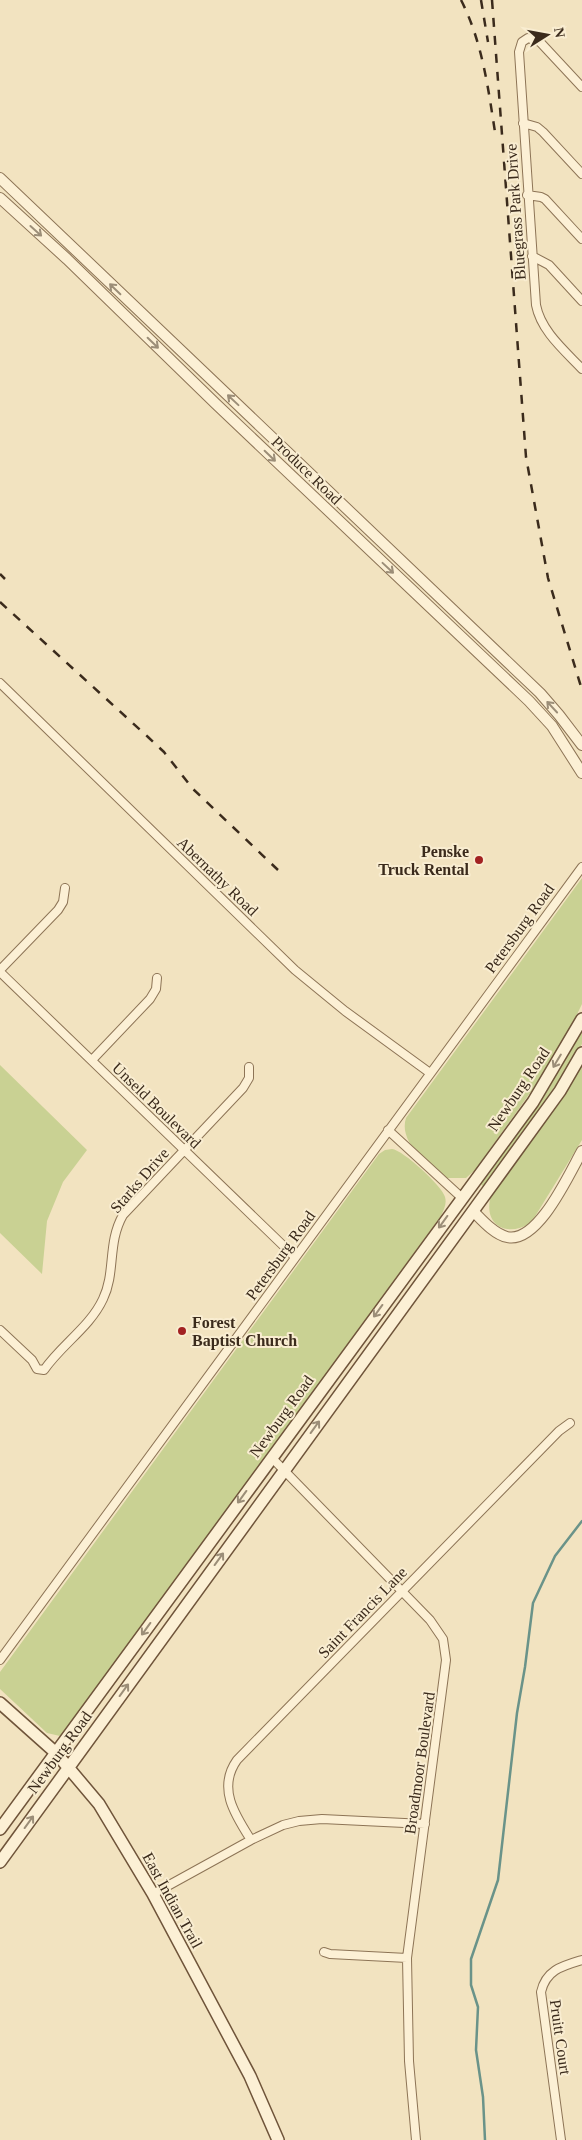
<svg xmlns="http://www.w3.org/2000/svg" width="582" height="2140" viewBox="0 0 582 2140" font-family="Georgia,serif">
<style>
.green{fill:#c9d193}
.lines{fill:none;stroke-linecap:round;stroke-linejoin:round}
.stream{stroke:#6a9389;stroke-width:2.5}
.minor-casing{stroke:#8d7456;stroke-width:10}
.tertiary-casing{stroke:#8d7456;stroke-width:12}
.secondary-casing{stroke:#6f543a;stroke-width:14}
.minor{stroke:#fcf0d5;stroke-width:8}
.tertiary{stroke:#fcf0d5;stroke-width:10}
.secondary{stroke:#fcf0d5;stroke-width:11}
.rail{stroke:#3b2b1c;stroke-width:2.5;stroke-dasharray:9 9;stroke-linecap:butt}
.oneway{stroke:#9c8e78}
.poi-dot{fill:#a22121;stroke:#f9edd1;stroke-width:2}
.labels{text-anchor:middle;stroke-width:4;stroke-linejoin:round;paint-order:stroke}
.street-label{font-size:16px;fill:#3b2b1c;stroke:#f9edd1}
.poi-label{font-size:16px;font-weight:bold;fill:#3b2b1c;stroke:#f9edd1;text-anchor:end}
</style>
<rect width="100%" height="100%" fill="#f2e3c0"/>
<path class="green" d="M582,878V1004L567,1035L547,1069L476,1169L466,1178H447C429,1164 398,1143 406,1118Z
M582,1028V1044L571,1062L529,1126L484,1187L478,1182Z
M582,1061V1140L531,1223C504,1239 481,1223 492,1192Z
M0,1065L87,1150L63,1182L47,1221L42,1274L0,1233Z
M392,1149C403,1150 442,1186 445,1197C447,1204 444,1209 441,1216L82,1708L60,1736L47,1733L0,1689V1672L379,1154L385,1150Z"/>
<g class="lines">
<path class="stream" d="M485,2140L483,2097L476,2050L478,2007L471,1985V1959L498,1880L517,1713L525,1667L533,1603L555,1556L582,1521"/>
<g class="minor-casing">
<path id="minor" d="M582,87L540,42L528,38L522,42L519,52L536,305C541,331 564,350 582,369
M523,123L537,127L543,132L582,174
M527,195L541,197L545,199L582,239
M532,256L549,265L582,301
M0,683L295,970L345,1011L430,1073
M0,970L58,910L63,902L65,888
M0,972L295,1257
M92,1060L150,999L156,989L157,978
M388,1130L461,1197
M0,1330L32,1360L37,1369L44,1370C61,1345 90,1327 103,1299C116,1272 107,1243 123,1215L243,1088L249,1078V1067
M272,1458L430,1620L443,1639L446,1660L407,1958L409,2061L416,2140
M0,1660L582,867
M251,1840C235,1815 217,1788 237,1760L559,1431L570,1423
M153,1894L251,1840L283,1825L299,1821L322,1819L425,1824
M324,1952L330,1954L407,1958
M561,2140L541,1992C546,1970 562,1966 582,1960"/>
</g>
<g class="tertiary-casing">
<path id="tertiary" d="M0,178L540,693L559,715L582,745
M0,198L67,259L216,404L529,701L552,726L582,773
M473,1211C482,1220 494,1234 507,1237C538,1244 569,1174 582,1151"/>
</g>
<g class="secondary-casing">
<path id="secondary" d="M0,1703L56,1753L99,1804L153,1894L250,2076L278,2140
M0,1829L533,1102L582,1019
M0,1862L473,1211L560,1091L582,1053"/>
</g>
<use href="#minor" class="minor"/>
<use href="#tertiary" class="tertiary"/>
<use href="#secondary" class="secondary"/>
<path class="rail" d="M461,0C482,41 488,87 495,132
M481,0L488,42
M492,0L526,457L548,578L582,690
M0,574L5,579
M0,602L148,737L164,752L193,789L278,870"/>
</g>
<defs><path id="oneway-shaft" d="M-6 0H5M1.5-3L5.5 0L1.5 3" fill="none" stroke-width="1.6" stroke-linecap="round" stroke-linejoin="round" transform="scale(1.25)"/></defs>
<g class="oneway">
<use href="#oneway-shaft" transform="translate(36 231) rotate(42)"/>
<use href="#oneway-shaft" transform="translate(115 289) rotate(-136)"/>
<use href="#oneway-shaft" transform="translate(153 343) rotate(44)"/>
<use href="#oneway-shaft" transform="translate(233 400) rotate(-137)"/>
<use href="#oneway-shaft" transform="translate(270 456) rotate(44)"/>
<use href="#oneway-shaft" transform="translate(388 568) rotate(43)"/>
<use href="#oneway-shaft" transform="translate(552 707) rotate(-133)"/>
<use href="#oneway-shaft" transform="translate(557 1061) rotate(121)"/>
<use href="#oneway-shaft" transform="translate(443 1222) rotate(126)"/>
<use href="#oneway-shaft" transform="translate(378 1311) rotate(126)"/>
<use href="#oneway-shaft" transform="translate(315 1427) rotate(-54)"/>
<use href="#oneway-shaft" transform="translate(242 1497) rotate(126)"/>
<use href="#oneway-shaft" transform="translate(219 1559) rotate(-54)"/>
<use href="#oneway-shaft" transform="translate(146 1629) rotate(126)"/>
<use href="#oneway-shaft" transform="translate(124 1690) rotate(-54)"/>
<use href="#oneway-shaft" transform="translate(29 1822) rotate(-54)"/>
</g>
<g class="poi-dot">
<circle cx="479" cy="860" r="5"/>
<circle cx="182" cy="1331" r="5"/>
</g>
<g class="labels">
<g class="street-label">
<text transform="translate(515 212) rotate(-94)" y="6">Bluegrass Park Drive</text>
<text transform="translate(307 470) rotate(44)" y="6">Produce Road</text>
<text transform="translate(218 876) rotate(44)" y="6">Abernathy Road</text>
<text transform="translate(519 928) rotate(-54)" y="6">Petersburg Road</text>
<text transform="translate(518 1089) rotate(-56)" y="6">Newburg Road</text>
<text transform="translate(157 1105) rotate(44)" y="6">Unseld Boulevard</text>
<text transform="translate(139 1180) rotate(-49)" y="6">Starks Drive</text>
<text transform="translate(280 1255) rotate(-54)" y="6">Petersburg Road</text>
<text transform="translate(281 1416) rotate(-54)" y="6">Newburg Road</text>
<text transform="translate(362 1612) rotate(-46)" y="6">Saint Francis Lane</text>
<text transform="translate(59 1752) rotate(-54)" y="6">Newburg Road</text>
<text transform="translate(419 1763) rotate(-82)" y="6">Broadmoor Boulevard</text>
<text transform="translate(173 1900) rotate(61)" y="6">East Indian Trail</text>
<text transform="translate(561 2037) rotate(82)" y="6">Pruitt Court</text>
</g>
<g class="poi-label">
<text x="469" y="857">Penske<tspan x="469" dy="18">Truck Rental</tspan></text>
<text x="192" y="1328" text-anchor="start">Forest<tspan x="192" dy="18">Baptist Church</tspan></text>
</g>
</g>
<g transform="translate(547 35) rotate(79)" stroke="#f9edd1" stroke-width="4" paint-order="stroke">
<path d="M0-4L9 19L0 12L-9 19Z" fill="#3b2b1c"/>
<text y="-8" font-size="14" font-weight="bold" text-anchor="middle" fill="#3b2b1c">N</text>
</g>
</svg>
